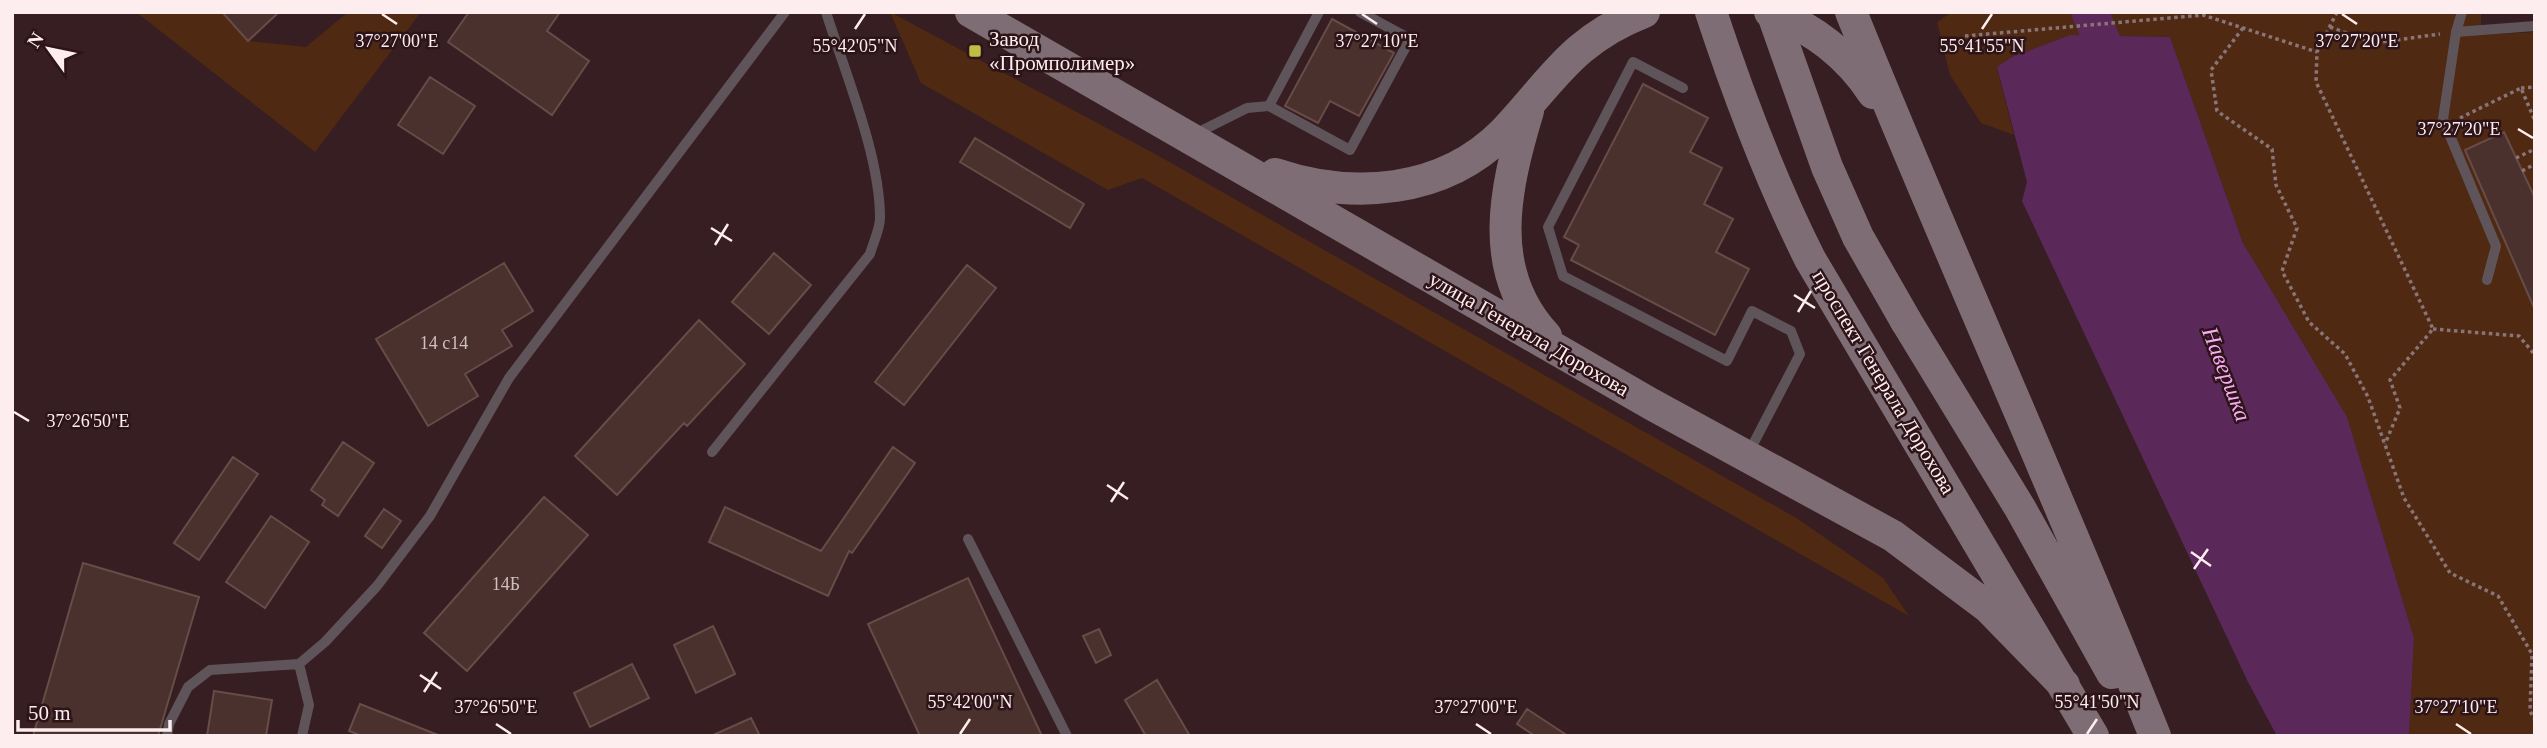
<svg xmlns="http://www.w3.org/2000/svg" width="2547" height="748" viewBox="0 0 2547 748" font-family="'Times New Roman',serif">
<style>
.green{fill:#502912}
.water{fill:#5b2959}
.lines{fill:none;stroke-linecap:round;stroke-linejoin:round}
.river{stroke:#5b2959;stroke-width:37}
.building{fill:#4a312d;stroke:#674c47;stroke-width:2}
.path{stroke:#897477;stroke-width:3.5;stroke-dasharray:3.5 3.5;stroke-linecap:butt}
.lane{stroke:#5f5459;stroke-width:10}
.secondary{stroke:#7f6d75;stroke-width:32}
.secondary-bridge{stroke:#7f6d75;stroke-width:32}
.ticks{fill:none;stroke:#feedef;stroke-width:2.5}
.poi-dot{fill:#bfbe42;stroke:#2c1419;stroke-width:2.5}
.labels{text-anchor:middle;stroke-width:5;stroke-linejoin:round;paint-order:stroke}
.number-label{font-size:18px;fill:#d1bebe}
.poi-label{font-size:21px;fill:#feedef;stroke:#2c1419;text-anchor:start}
.street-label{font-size:21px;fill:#feedef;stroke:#2c1419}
.water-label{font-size:23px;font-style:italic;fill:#f9abf5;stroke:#2c1419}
.ticks-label{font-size:18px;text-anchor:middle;fill:#feedef;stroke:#2c1419;stroke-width:5;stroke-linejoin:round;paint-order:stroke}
</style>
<rect width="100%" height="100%" fill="#361e22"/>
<path class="green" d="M136,12H226L228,19L248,41L306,47L348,12H421L315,152Z
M890,12L1157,155L1798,519L1883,578L1909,616L1142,178L1108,190L921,83Z
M1952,12H2481V35L2535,32V736H2409L2414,638L2347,418L2243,243L2170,37L2070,35L2012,57L1997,68L2014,135L1981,123L1950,75L1937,22Z"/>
<path class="water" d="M2070,35L2170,37L2243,243L2347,417L2414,638L2409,736H2277L2248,682L2022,201L2027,182L1997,67L2012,57Z"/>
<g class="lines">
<path class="river" d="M2090,12L2119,82"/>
</g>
<path class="building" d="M222,12H279L248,41Z
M469,12H560L547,31L589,61L552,115L448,42Z
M1332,19L1394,53L1359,116L1330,101L1318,123L1285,106Z
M430,77L475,106L443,154L398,125Z
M1643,84L1708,118L1690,152L1722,168L1704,204L1733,219L1716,252L1749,269L1715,335L1571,260L1579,245L1564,237Z
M2504,132L2535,198V310L2465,150Z
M975,138L1084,204L1070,228L960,162Z
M774,253L811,285L769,334L732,302Z
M504,263L533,311L502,330L512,346L465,374L478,396L428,426L376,339Z
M967,265L996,288L904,405L875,382Z
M699,320L745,364L687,426L684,423L617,495L575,456Z
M343,442L374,463L338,516L322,505L325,500L311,490Z
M893,447L915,463L852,553L849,551L828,596L709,542L725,507L821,551Z
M233,457L258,474L199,560L174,543Z
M544,497L588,535L467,671L424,633Z
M384,509L401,521L382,548L365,536Z
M271,516L309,542L265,608L226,582Z
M83,563L199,597L158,736H33Z
M968,578L1042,736H920L868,624Z
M713,626L735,674L696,693L674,645Z
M1099,629L1111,655L1096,663L1083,636Z
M632,664L649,698L590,727L574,693Z
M1157,680L1190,736H1146L1125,700Z
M214,691L272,700L266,736H207Z
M360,704L438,735V736H362L349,731Z
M1527,709L1568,736H1535L1517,724Z
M751,718L760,736H711Z"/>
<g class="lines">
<path class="path" d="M2337,12L2317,52L2316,82L2433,329L2390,380L2400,408L2385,444
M2330,27L2374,43L2440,34
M2243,28L2211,70L2217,111L2272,149L2276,185L2297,228L2282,271L2309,322L2345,354L2368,397L2404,498L2450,573L2498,596L2532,654L2530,711L2535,720
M1965,36L2203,15L2317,52
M2521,88L2535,87
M2460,118L2521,88L2535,121
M2516,158L2535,149
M2522,171L2535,164
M2433,329L2519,336L2535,355"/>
<path class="lane" d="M2456,32L2462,12
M1683,88L1633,62L1548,227L1563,276L1727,361L1752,311L1791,331L1800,354L1748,454
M1269,106L1319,12
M1195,134L1247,108L1269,106L1350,150L1410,39L1360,12
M2487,280L2496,246L2443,119L2456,32L2535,26
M712,452L870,254C873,243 880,229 880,218C880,155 845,73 826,12
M968,539L1067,736
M299,664L309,705L302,736
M167,736L169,724L188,687L210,670L299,664L325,642L377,586L430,516L509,378L785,12"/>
<path class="secondary" d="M971,12L1651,404L1893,536L1989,608L2064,685
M1711,12C1739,97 1770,179 1810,259L2093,736
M1770,12C1812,27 1849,56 1873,93
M1851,12C1949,255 2058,493 2155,736
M1528,111C1505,188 1485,271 1546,336
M1275,174C1352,200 1443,194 1504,132C1553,80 1572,40 1644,12
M1906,321L2020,508L2112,673"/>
<path class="secondary-bridge" d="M1772,12L1827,167L1858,237L1906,321"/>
</g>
<path class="ticks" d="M382,14L397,24M1362,14L1377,24M2342,14L2357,24M855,29L865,14M1982,29L1992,14M2518,129L2533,138M711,228L732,241M715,245L728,224M1794,295L1815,308M1798,312L1811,291M14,412L29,421M1107,485L1128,499M1111,502L1124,482M2191,552L2211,566M2194,569L2208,549M420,675L441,689M424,692L437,672M496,724L511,734M1476,724L1491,734M2456,724L2471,734M960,734L970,719M2087,734L2097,719"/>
<rect class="poi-dot" x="968" y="44" width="14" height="14" rx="3.5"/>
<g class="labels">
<g class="number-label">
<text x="444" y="349">14 с14</text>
<text x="506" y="590">14Б</text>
</g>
<g class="poi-label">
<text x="989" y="46">Завод<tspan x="989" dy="24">«Промполимер»</tspan></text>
</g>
<g class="street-label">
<text transform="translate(1529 334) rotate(30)" y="7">улица Генерала Дорохова</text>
<text transform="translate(1884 382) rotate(59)" y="7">проспект Генерала Дорохова</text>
</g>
<g class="water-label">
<text transform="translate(2227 374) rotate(69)" y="8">Навершка</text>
</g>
</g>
<g class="ticks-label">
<text x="397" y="47">37°27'00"E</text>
<text x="1377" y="47">37°27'10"E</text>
<text x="2357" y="47">37°27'20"E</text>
<text x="855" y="52">55°42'05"N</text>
<text x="1982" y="52">55°41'55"N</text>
<text x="2459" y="135">37°27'20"E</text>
<text x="88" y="427">37°26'50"E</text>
<text x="970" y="708">55°42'00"N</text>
<text x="2097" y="708">55°41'50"N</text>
<text x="496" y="713">37°26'50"E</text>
<text x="1476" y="713">37°27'00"E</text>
<text x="2456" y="713">37°27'10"E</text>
</g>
<rect width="2547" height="748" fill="none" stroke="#feedef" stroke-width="28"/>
<g transform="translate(49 49) rotate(303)" stroke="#2c1419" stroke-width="5" paint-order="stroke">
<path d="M0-5L12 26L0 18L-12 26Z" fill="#feedef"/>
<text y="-10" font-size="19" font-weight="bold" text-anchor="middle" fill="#feedef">N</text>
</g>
<path d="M18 720v10h152v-10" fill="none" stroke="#feedef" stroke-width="3.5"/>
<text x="28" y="720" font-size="21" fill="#feedef" stroke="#2c1419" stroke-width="5" paint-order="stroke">50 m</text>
</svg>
